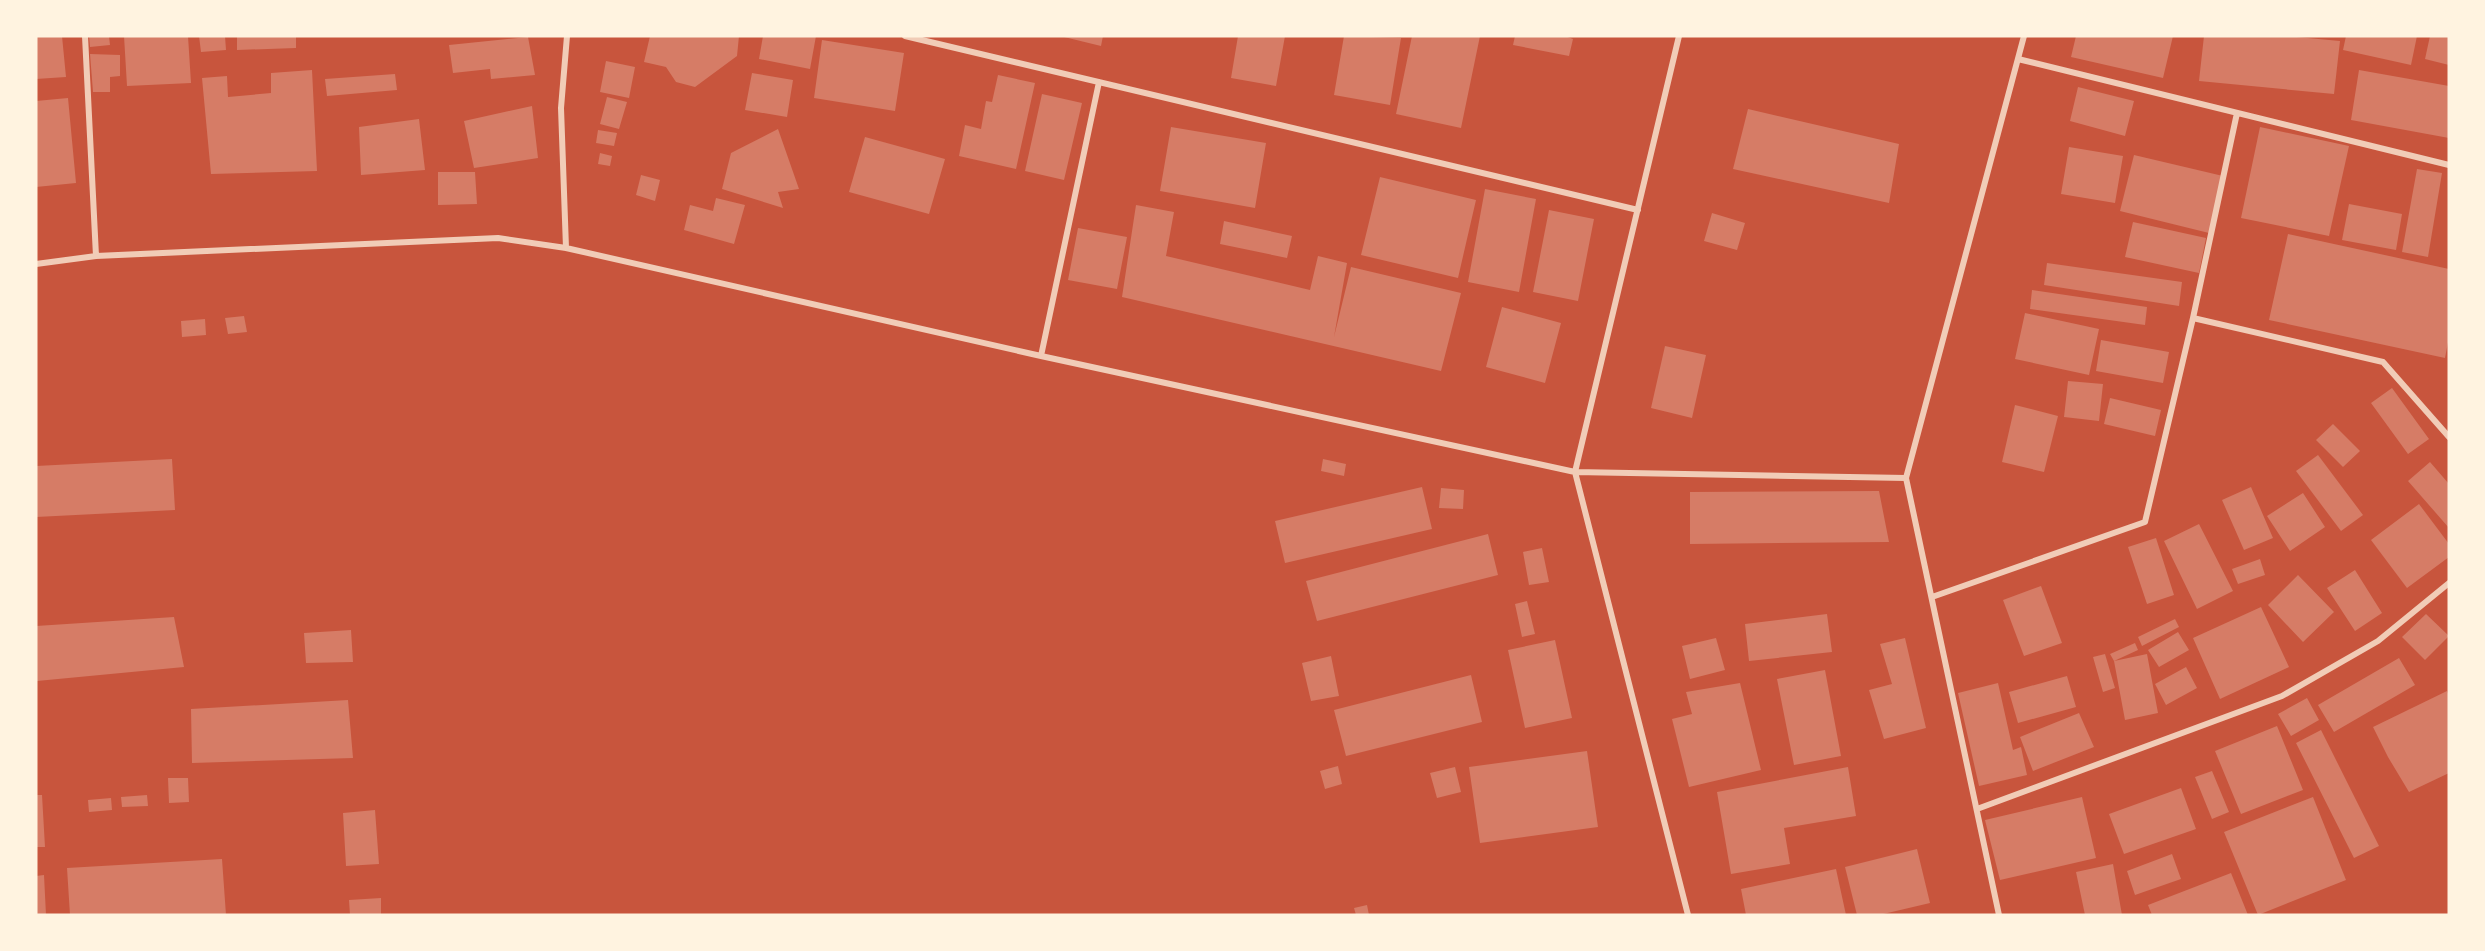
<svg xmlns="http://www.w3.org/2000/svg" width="2485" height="951" viewBox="0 0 2485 951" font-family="Commissioner,sans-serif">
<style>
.building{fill:#d67c66}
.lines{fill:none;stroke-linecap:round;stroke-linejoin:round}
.minor{stroke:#f1ccb7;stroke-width:6}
</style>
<rect width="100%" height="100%" fill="#c8553d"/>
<path class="building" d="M36,36H62L66,77L36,79Z
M89,36H109L110,45L90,47Z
M124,36H188L191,83L127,86Z
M199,36H225L226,50L201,52Z
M237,36H296V48L237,50Z
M650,36H739L737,56L695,87L676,82L666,67L644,62Z
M763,36H816L810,69L759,59Z
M1060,36H1103L1101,46Z
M1238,36H1285L1276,86L1231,78Z
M1344,36L1401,38L1390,105L1334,95Z
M1412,36H1480L1461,128L1396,114Z
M1515,36H1565L1573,39L1569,56L1513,45Z
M2076,36H2173L2163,78L2071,57Z
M2204,36H2285L2340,41L2334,94L2199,81Z
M2346,36H2417L2411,65L2343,50Z
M2430,36H2449V65L2425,59Z
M528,37L535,75L491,79L490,69L453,73L449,45Z
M822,40L904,53L895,111L814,98Z
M90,54L120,55V76L110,77V92H93Z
M606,61L635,67L629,98L600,92Z
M312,70L317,171L211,174L202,78L227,76L228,97L271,93V73Z
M2359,70L2449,86V138L2351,120Z
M752,73L793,80L787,117L745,110Z
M395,74L397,90L327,96L325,79Z
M998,75L1035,83L1016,169L959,156L965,125L981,129L986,101L992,102Z
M2078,87L2134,101L2125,136L2070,121Z
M1042,94L1082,103L1064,180L1025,171Z
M607,97L627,102L619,129L600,124Z
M68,98L76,183L36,187V101Z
M532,106L538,158L474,168L464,121Z
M1748,109L1899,144L1889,203L1733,169Z
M419,119L425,170L361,175L359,127Z
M1171,127L1266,143L1255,208L1160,191Z
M2260,127L2349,146L2329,236L2241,218Z
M778,129L799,189L778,192L783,208L722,189L731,153Z
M598,130L617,133L614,146L596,143Z
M865,137L945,159L929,214L849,192Z
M2069,147L2123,156L2115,203L2061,194Z
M600,153L612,156L610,166L598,164Z
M2134,155L2223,176L2209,233L2120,211Z
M2417,169L2442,173L2428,257L2402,252Z
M438,172H475L477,204L438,205Z
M641,175L660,180L655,201L636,195Z
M1380,177L1476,200L1458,278L1361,255Z
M1485,189L1536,199L1519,292L1468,282Z
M716,198L745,205L734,244L684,230L690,205L713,211Z
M2349,204L2402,214L2396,250L2342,240Z
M1136,205L1174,212L1166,256L1310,290L1318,256L1347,263L1334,337L1351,267L1461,293L1441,371L1122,297Z
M1549,210L1594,219L1578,301L1533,292Z
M1712,213L1745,223L1737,250L1704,241Z
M1224,221L1292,236L1287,258L1220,244Z
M2133,222L2206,238L2199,273L2125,257Z
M1078,228L1127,237L1117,289L1068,280Z
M2288,234L2449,269V337L2445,358L2269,320Z
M2047,263L2182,282L2179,306L2044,285Z
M2032,290L2147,307L2145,325L2030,309Z
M1502,307L1561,323L1545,383L1486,367Z
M2025,313L2099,329L2089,375L2015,359Z
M244,316L247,332L228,334L225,318Z
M205,319L206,335L182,337L181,321Z
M2101,340L2169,352L2163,383L2096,371Z
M1665,346L1706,355L1692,418L1651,408Z
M2068,381L2103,384L2099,421L2064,417Z
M2392,388L2429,439L2408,454L2371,403Z
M2110,398L2161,410L2155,436L2104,424Z
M2015,405L2058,416L2044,472L2002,462Z
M2333,424L2360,451L2343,467L2316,440Z
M2318,455L2363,515L2341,531L2296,471Z
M172,459L175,510L36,517V466Z
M1323,459L1346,464L1344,476L1321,471Z
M2430,462L2449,484V528L2408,481Z
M1422,487L1432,529L1285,563L1275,521Z
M2251,487L2273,538L2244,550L2222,500Z
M1441,488L1464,490L1463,509L1439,508Z
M1879,491L1889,542L1690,544V492Z
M2303,493L2325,527L2290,551L2267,516Z
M2419,504L2449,544V557L2407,588L2371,540Z
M2199,524L2233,591L2197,609L2164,541Z
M1488,534L1498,575L1317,621L1306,581Z
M2156,538L2174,595L2147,604L2128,547Z
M1542,548L1549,582L1529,585L1523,552Z
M2260,559L2265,575L2238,584L2232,569Z
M2355,570L2382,613L2355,631L2327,588Z
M2298,575L2334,612L2303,642L2268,605Z
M2041,586L2062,643L2024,656L2003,600Z
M1527,601L1535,634L1522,637L1515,604Z
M2261,607L2289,667L2220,699L2193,638Z
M1827,614L1832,652L1749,661L1745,624Z
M2426,614L2449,636L2425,660L2402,637Z
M174,617L184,667L37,681L36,626Z
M2175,619L2179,627L2142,646L2138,637Z
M351,630L353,662L306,663L304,633Z
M2178,632L2189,650L2159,667L2148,650Z
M1716,638L1725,670L1690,679L1682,646Z
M1905,638L1926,728L1884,739L1869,690L1892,684L1880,644Z
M1555,640L1572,718L1525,728L1508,650Z
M2135,643L2138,650L2114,661L2147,654L2158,713L2125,720L2114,661L2110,654Z
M2105,654L2115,688L2103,692L2093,657Z
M1331,656L1339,696L1311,701L1302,663Z
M2399,658L2415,685L2334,732L2318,705Z
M2186,667L2197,688L2166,705L2155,684Z
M1825,670L1841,756L1794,765L1777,679Z
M1471,675L1482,722L1346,756L1334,710Z
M2067,676L2076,707L2018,723L2009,692Z
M1740,683L1761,770L1689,787L1672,719L1692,714L1686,692Z
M1998,683L2013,750L2021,747L2027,775L1979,786L1958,693Z
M2447,691L2449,696V773L2409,792L2388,757L2373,727Z
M2307,698L2319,720L2291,736L2278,714Z
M348,700L353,758L192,763L191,709Z
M2079,713L2094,747L2033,771L2020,737Z
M2277,726L2303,790L2241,814L2215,751Z
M2321,730L2379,846L2354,858L2296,743Z
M1587,751L1598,827L1480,843L1469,767Z
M1338,766L1342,784L1325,789L1320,771Z
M1455,767L1461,792L1437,798L1430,773Z
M1848,767L1856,816L1784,828L1790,864L1731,874L1717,792Z
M2212,771L2229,812L2212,819L2195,777Z
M168,778H188L189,802L169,803Z
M2181,788L2196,829L2124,854L2109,814Z
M36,795H42L45,847H36Z
M147,795L148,806L122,807L121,797Z
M2082,797L2096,858L2000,880L1985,820Z
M2313,797L2346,880L2258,915L2224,832Z
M111,798L112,810L89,812L88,800Z
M375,810L379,864L346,866L343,813Z
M1917,849L1930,903L1879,915H1857L1845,867Z
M2172,854L2181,879L2135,895L2127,871Z
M222,859L226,915H70L67,868Z
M2113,864L2122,915H2085L2076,872Z
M1836,869L1846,915H1746L1741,889Z
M2231,873L2248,915H2152L2148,905Z
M44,875L46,915H36V876Z
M381,898V915H350L349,900Z
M1367,905L1369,915H1356L1354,908Z"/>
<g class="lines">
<path class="minor" d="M85,36L96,256
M905,36L1638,210
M1679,36L1575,472L1688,915
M2018,59L2449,165
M566,248L561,108L567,36
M36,264L96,256L498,238L566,248L1041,356L1575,472L1906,478
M2193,318L2383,362L2449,437
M1041,356L1099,82
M1932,597L2145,522L2193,318L2237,113
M1977,809L2282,696L2378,641L2449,583
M1999,915L1906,478L2024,36"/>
</g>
<rect width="2485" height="951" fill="none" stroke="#fff3e0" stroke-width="75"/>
</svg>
